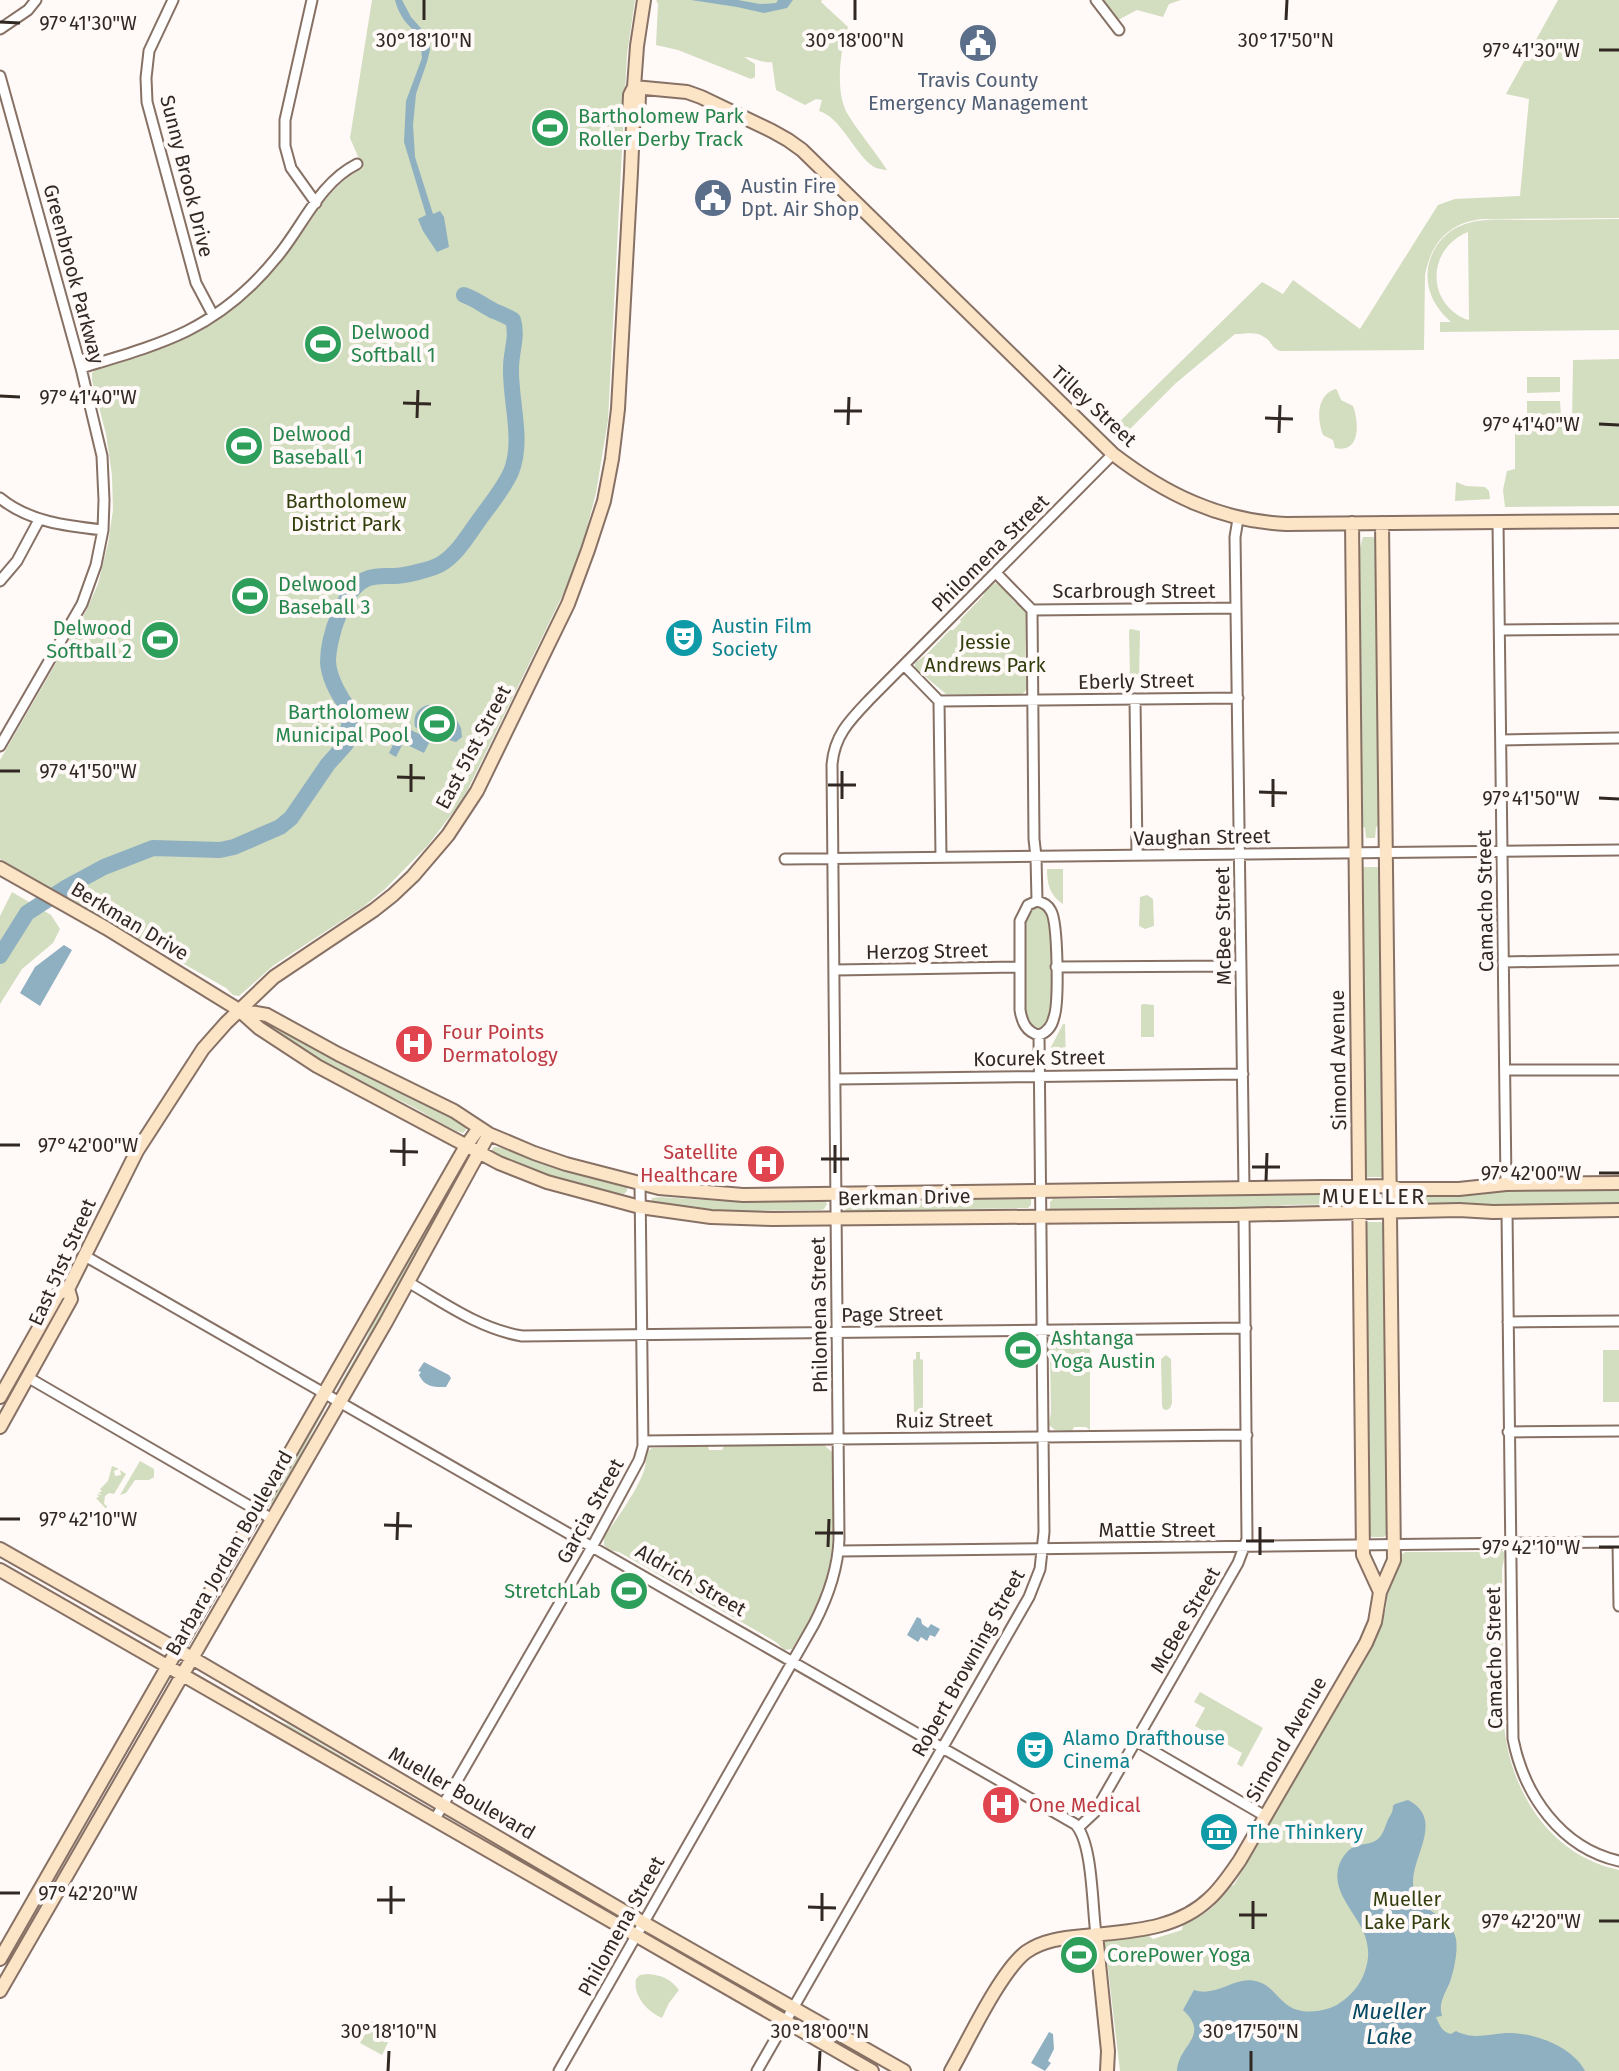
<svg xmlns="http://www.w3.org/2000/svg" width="1619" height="2071" viewBox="0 0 1619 2071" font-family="'Fira Sans',sans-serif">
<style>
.green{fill:#d3ddbf;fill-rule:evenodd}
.water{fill:#8fb0c1}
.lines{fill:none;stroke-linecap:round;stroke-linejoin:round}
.river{stroke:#8fb0c1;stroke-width:16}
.street-casing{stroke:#877165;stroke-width:13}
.secondary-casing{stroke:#877165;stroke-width:16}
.street{stroke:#fff;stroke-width:9}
.secondary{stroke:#fce4c7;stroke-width:12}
.ticks{fill:none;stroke:#312823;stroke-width:3}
.labels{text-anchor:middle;stroke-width:8;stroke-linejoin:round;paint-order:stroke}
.service-label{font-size:20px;fill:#4e5e75;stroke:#fff9f7}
.leisure-label{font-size:20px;fill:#27864d;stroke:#fff9f7;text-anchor:start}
.street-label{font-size:20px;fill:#312823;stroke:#fff9f7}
.park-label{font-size:20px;fill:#323f0d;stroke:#fff9f7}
.culture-label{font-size:20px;fill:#0d838f;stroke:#fff9f7;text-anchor:start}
.health-label{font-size:20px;fill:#be3a42;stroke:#fff9f7;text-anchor:start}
.neighbourhood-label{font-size:22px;letter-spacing:2px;fill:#312823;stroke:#fff9f7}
.water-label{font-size:22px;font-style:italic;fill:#064962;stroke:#fff9f7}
.ticks-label{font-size:20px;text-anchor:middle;fill:#312823;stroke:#fff9f7;stroke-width:8;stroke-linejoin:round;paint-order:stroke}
</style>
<rect width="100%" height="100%" fill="#fff9f7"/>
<path class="green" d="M372,0H635L627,54L608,420L596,493L584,539L569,582L468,789L457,807L428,845L385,889L363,907L274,965L239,996L233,995L226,988L0,859V760L86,611L98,584L108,544L113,510L112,475L106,434L92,380V373C103,362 123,361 138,357C169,346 198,333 225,313C254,293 277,268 298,239C320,209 328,187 363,168L350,138Z
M656,0H822L821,2L848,27C840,49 835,92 847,113C859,133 875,151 887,170C884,170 876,168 874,167C855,155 841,117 819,111L822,100L816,99L805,105L776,90L772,62C763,64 754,57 744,57L755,64V77L751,79L678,50L656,45L658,4Z
M1103,0H1181L1169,4L1163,17L1137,10L1118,20Z
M1558,0H1619V218L1483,219C1449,222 1431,243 1425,275L1424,350L1280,351C1270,347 1273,342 1264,337C1257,331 1245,334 1235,334L1176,383L1119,440L1109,432L1262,282L1283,294L1293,280L1360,329L1438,205L1455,199L1520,196L1529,99L1506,94Z
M1619,219V330L1440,332V322H1451C1435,308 1425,290 1428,268C1431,250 1443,233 1460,226C1480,217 1505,220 1527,220C1558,220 1588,219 1619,219ZM1468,232L1469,319L1468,320C1426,304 1426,249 1468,232Z
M1619,359V506L1505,507L1503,490L1507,471L1515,469V427H1572L1573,360Z
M1527,377H1560V392L1527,393Z
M1335,389L1337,390L1341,400L1353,406C1359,422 1361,454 1335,448L1333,440L1323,435C1317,419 1316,396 1335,389Z
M1527,401H1560L1561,416L1527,417Z
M1456,482L1466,486L1485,487L1489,491L1490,499L1455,501Z
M1363,537H1378L1381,824L1376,827L1375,838H1366L1365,828L1360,824L1357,550L1360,548Z
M995,583L1000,584L1014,602L1022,606L1026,611L1025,674C1028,683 1030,691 1019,695L946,694L915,668V663L927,654L950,630H953L961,622L960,620L983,596L986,590Z
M1131,629L1140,631L1139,680H1131L1130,678L1129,630Z
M1360,867H1382L1384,1177H1365Z
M1047,869H1063V904C1050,896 1047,884 1047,869Z
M12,892L51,915L60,929L53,943L22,969L0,1004V916Z
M1147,895L1153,899L1154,926L1145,929L1139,926L1140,897Z
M1034,906L1042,907L1047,913L1051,925L1052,1009L1047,1022L1039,1028L1031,1024L1024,1009V922L1029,909Z
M1143,1004L1154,1005V1037H1141V1005Z
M266,1022L343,1064L451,1115L465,1125L466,1130L463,1133L457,1131C439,1123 422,1111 403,1102C355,1080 305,1056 264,1023Z
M1063,1024H1065L1066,1064L1049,1065L1051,1047Z
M494,1147L503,1148L551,1167L580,1172L623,1185L627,1188V1191L624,1194C578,1190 535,1171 493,1154L492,1150Z
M463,1163L464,1166L434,1218L408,1272L342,1385L340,1384L366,1339L382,1302Z
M1619,1189V1203L1604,1205L1398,1206L1397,1198L1400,1195H1463L1504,1190Z
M1351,1192L1353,1195V1202L1351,1204L1286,1205L1254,1209L1053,1212L1050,1209V1202L1053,1199H1114L1146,1195Z
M1028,1195L1031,1199V1205L1028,1208L965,1209L932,1213L849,1214L844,1208L845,1204L851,1201C910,1201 969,1197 1028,1195Z
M660,1197L721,1201L754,1198L824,1199L827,1204L824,1209L821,1210L752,1211L711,1214L651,1203L652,1198Z
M1368,1222H1381L1384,1224L1389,1533L1383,1537H1372L1368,1534L1364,1226Z
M1056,1335L1064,1336L1068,1339H1086L1090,1336V1430L1086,1427H1074L1072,1431L1055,1430L1049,1425L1051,1412L1050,1355L1047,1345L1050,1338Z
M1603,1350H1619V1402H1603Z
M916,1352H920V1359L923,1360V1408L921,1415L916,1418V1412H914L913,1360L916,1359Z
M1166,1355L1171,1359L1172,1403L1170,1408L1167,1410L1163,1409L1162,1405L1161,1359Z
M322,1409L324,1411C306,1442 292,1474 274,1505L269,1503L268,1501Z
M824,1445L832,1452C833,1500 838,1549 822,1594C814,1614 802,1632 792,1649L784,1650L776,1642L619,1552L609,1550L604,1545V1537C618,1517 635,1494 644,1471C646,1465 646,1458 647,1452L652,1448L708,1446L709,1450H722L724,1446Z
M140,1461L154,1469V1477L149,1480H135L126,1493L120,1495Z
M112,1466L119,1469L114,1471L115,1476L121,1475L120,1470L126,1474L114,1494L109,1493L105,1496L104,1504L107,1506L106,1509L96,1498L99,1497L97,1494L102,1495L98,1492H102L100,1489L108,1481Z
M1496,1548L1501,1549L1505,1554L1502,1569L1504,1725C1510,1791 1550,1856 1619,1870V2071H1120L1107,1960L1103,1950V1942L1106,1939L1111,1938L1120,1939L1149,1936L1153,1939L1182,1930L1183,1925C1194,1919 1209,1913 1216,1903C1222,1894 1221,1889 1234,1885L1373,1644L1386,1609L1388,1585L1401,1555L1405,1552H1487Z
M1200,1692L1263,1728L1242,1767L1237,1764L1242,1753L1195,1726L1205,1708L1194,1702Z
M267,1717L289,1725L379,1778L359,1770Z
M648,1974C661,1975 671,1979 679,1990L669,2003L662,2018C647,2011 633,1996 636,1979L640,1975Z
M372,2021L393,2032L382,2055L360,2043Z"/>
<path class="water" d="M395,0H402L411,17L427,35L429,42L430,50L427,62L416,94L413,125L415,157L433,214L440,211L444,217L449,247L437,252L423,231L418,219L426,215L404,142L406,101L422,58L420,36C407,25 399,16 395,0Z
M691,0H738L760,4L776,3L778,0H793L787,8L764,13L737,7Z
M428,705L436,706L438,710L434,714L430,728L423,731L415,727C413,716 417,708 428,705Z
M444,713L454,715L461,728L462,737L456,742L449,740L446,733L438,725L439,718Z
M402,726L426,737H432L424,753L403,743L396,757L389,753Z
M64,945L72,950L40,1006L20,993L35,967Z
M424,1362L449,1375L451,1378L446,1387C436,1387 425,1388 419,1375L421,1372L418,1371Z
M917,1617L921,1619L922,1624L928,1628L931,1624L940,1629L935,1637L930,1635L927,1641L921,1637L918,1642L907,1635Z
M1408,1800C1445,1819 1412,1856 1413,1883C1414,1912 1451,1913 1456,1939C1458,1952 1454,1970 1450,1982C1445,1994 1438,2003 1442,2016L1436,2017C1440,2026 1442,2032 1451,2034L1456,2031C1472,2040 1489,2034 1506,2033C1533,2032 1572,2046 1585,2071H1177C1178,2045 1211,2036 1183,2010L1194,1990C1219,1998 1235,1974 1259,1982C1275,1987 1281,2006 1298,2010C1313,2014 1332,2010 1344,2000C1354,1992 1361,1983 1365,1971C1381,1925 1331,1906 1338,1869C1340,1860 1347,1849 1356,1846C1364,1843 1372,1845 1379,1838C1383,1834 1385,1827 1387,1822C1390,1815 1393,1813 1393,1806L1395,1804Z
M1049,2032L1053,2034L1054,2049L1048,2061L1051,2063L1045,2071L1031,2063Z"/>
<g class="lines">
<path class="river" d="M0,956L27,913L67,887L104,867L153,848L220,850L234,847L280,827L291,818L328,764L346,744L351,712C341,699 329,679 328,662C328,638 344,586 369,578C377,575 386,576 394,576C404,576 433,569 441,564C457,554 466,538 477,523C488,507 503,490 511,472C524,440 510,401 511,368C511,351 518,337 513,320C507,316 501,314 494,311C484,306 476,299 464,295"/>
<g class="street-casing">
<path id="street" d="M173,0L149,51L146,78L147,102L196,283L213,315
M312,0L285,120V146L291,168L316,203
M1096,0L1119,30
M0,29L28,10L36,0
M0,76L81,368L102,456L104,500L103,530L96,565L82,604L0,746
M81,368C117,357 154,347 187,331C221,314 253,287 277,257C303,226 319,183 357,164
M0,498C29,522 67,526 103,530
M1238,519L1235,537L1244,1189
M1498,522L1506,1184
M996,573L1032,610L1034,839L1036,857L1037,901
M0,581L17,561L39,520
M1032,610L1236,608
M1500,630L1619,629
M904,665L939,701L941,857
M1135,699L1137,855
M939,701L1238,698
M1501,740L1619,738
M785,859L1619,850
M1037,901C1044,903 1048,905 1051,911C1058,923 1059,1003 1054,1017C1052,1026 1048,1032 1039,1035C1026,1032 1022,1022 1020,1010V921L1028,905Z
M1503,962L1619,960
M1056,967L1241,966
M835,970L1020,967
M1505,1070H1619
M836,1079L1243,1074
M1507,1212L1513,1739C1524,1795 1561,1848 1619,1861
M85,1256L1075,1824C1093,1842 1092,1907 1096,1934
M408,1282C444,1303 480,1329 522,1336L1246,1328
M1508,1322L1619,1321
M29,1378L272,1519
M1508,1432L1619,1431
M643,1441L1247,1435
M1618,1542L1619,1606
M839,1551L1619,1542
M1136,1741L1265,1816
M435,1819L592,1547L639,1460L643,1446L640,1184
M1079,1827L1095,1812L1238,1563L1247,1539L1244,1215
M559,2071L814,1624C828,1597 838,1570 839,1539L832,765C834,735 851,719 871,698L1113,454
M757,2071L1029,1597L1040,1569L1044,1532L1039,1035"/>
</g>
<g class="secondary-casing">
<path id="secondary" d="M634,87L687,92L701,97L772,131L788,140L802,150L1113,454C1165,494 1220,521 1286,524L1619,521
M633,125L638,119L639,95L634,87L637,46L644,0
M1352,523L1363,1555L1380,1592
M0,868L106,928L239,1010L259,1028L317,1066L499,1163L547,1182L640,1207L711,1217L773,1219L1232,1215L1459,1210L1493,1212L1619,1210
M239,1010L267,1015L338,1054L454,1111L489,1134L534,1153L566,1164L659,1188L743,1195L1390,1186L1399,1189H1459L1506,1184L1619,1183
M0,1397L58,1294L68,1289
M0,1427L71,1299L68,1289L137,1151L203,1049L226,1023L274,977L374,910L393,895L413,876L448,835L477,791L568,604L588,550L604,501L612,459L618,409L631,172L633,125L629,118L630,95L634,87
M0,1549L192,1658L642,1922L904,2071
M0,1570L872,2071
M1096,1934L1108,2051L1107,2071
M0,1959L466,1146L479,1128
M0,1991L386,1322L489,1134
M951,2071C968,2041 1000,1972 1026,1952C1043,1940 1063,1938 1084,1936C1128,1931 1176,1931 1210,1898C1222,1887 1231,1873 1240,1860L1366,1643L1375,1622L1380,1592L1394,1560L1382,523"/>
</g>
<use href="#street" class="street"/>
<use href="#secondary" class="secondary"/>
</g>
<path class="ticks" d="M424,20V0M855,20V0M1286,20L1287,0M0,22L20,23M1599,50H1619M0,396L20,397M403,403L431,404M834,411H862M417,418L418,390M1265,418L1293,419M1599,424L1619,425M848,425L849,397M1279,433L1280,405M0,771H20M397,777L425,778M828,785H856M411,792V764M1259,792L1287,793M1599,798L1619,799M842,799V771M1273,807V779M0,1145H20M390,1151L418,1152M821,1159H849M404,1166V1138M1252,1167H1280M835,1173V1145M1599,1173H1619M1266,1181L1267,1153M0,1519H20M384,1525L412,1526M815,1533H843M397,1540L398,1512M1246,1541H1274M828,1547L829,1519M1599,1547H1619M1260,1555V1527M0,1893H20M377,1900H405M808,1907L836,1908M391,1914V1886M1239,1915H1267M822,1921V1893M1599,1921H1619M1253,1929V1901M388,2071L389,2051M819,2071L820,2051M1251,2071V2051"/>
<defs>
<g id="civic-disc" transform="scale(2)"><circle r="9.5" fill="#5c6f8a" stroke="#fff9f7"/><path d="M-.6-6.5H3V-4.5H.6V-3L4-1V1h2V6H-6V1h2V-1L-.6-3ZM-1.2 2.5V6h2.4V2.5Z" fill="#fff"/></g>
<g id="stadium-disc" transform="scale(2)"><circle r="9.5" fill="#2e9e5b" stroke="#fff9f7"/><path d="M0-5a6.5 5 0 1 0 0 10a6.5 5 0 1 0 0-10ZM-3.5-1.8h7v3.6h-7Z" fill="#fff"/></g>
<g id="theatre-disc" transform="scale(2)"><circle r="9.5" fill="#0f9aa8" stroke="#fff9f7"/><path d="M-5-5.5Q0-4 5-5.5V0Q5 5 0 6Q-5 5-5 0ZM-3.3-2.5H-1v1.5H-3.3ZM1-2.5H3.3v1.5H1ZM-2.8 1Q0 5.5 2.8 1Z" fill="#fff"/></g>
<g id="hospital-disc" transform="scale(2)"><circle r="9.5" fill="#e0444e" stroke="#fff9f7"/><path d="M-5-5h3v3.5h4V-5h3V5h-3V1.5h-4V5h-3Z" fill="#fff"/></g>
<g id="museum-disc" transform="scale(2)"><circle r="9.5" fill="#0f9aa8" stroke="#fff9f7"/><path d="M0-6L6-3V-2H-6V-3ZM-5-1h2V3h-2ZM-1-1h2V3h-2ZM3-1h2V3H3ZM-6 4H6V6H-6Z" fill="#fff"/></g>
</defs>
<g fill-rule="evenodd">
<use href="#civic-disc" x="978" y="43"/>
<use href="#stadium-disc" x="550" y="128"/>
<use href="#civic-disc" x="713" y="198"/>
<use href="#stadium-disc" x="323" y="344"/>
<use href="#stadium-disc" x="244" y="446"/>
<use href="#stadium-disc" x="250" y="596"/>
<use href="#theatre-disc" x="684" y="638"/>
<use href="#stadium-disc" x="160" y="640"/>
<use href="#stadium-disc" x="437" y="724"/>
<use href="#hospital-disc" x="414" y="1044"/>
<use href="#hospital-disc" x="766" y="1164"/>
<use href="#stadium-disc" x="1023" y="1350"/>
<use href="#stadium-disc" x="629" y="1591"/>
<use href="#theatre-disc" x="1035" y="1750"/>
<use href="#hospital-disc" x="1001" y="1805"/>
<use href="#museum-disc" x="1219" y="1832"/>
<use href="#stadium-disc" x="1079" y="1955"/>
</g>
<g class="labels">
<g class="service-label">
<text x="978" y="87">Travis County<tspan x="978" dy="23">Emergency Management</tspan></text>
<text x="741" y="193" text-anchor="start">Austin Fire<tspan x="741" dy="23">Dpt. Air Shop</tspan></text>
</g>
<g class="leisure-label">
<text x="578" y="123">Bartholomew Park<tspan x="578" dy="23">Roller Derby Track</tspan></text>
<text x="351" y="339">Delwood<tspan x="351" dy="23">Softball 1</tspan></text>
<text x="272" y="441">Delwood<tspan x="272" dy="23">Baseball 1</tspan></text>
<text x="278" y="591">Delwood<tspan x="278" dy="23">Baseball 3</tspan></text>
<text x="132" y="635" text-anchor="end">Delwood<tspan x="132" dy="23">Softball 2</tspan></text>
<text x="409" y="719" text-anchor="end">Bartholomew<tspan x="409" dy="23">Municipal Pool</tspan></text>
<text x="1051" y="1345">Ashtanga<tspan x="1051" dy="23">Yoga Austin</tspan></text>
<text x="601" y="1598" text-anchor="end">StretchLab</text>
<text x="1107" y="1962">CorePower Yoga</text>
</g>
<g class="street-label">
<text transform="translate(187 176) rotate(76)" y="7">Sunny Brook Drive</text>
<text transform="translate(74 274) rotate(75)" y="7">Greenbrook Parkway</text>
<text transform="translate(1094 406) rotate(43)" y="7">Tilley Street</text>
<text transform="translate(990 553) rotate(-45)" y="7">Philomena Street</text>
<text x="1134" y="598">Scarbrough Street</text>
<text transform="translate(1136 681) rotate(-1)" y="7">Eberly Street</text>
<text transform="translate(473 747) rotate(-62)" y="7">East 51st Street</text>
<text transform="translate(1202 837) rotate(-1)" y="7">Vaughan Street</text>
<text transform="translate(1485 901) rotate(-91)" y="7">Camacho Street</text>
<text transform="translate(130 921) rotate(31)" y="7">Berkman Drive</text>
<text transform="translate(1223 926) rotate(-91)" y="7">McBee Street</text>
<text transform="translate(927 951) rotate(-1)" y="7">Herzog Street</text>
<text transform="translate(1039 1058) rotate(-1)" y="7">Kocurek Street</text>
<text transform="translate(1338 1060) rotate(-91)" y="7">Simond Avenue</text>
<text transform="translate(904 1197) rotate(-1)" y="7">Berkman Drive</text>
<text transform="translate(62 1262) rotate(-66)" y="7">East 51st Street</text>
<text transform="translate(892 1314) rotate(-1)" y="7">Page Street</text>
<text transform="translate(819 1315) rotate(-91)" y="7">Philomena Street</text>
<text transform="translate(944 1420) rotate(-1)" y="7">Ruiz Street</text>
<text transform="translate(590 1511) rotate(-61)" y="7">Garcia Street</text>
<text x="1157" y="1537">Mattie Street</text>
<text transform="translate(229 1553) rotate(-60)" y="7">Barbara Jordan Boulevard</text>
<text transform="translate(691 1580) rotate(30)" y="7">Aldrich Street</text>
<text transform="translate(1185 1620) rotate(-60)" y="7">McBee Street</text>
<text transform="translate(1494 1658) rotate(-91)" y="7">Camacho Street</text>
<text transform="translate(968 1663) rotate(-61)" y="7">Robert Browning Street</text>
<text transform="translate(1286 1739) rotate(-60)" y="7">Simond Avenue</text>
<text transform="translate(462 1793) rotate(30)" y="7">Mueller Boulevard</text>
<text transform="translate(621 1926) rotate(-61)" y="7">Philomena Street</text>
</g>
<g class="park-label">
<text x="346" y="508">Bartholomew<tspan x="346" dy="23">District Park</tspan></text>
<text x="985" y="649">Jessie<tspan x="985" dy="23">Andrews Park</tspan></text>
<text x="1407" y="1906">Mueller<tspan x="1407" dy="23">Lake Park</tspan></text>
</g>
<g class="culture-label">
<text x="712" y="633">Austin Film<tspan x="712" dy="23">Society</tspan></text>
<text x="1063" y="1745">Alamo Drafthouse<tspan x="1063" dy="23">Cinema</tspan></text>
<text x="1247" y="1839">The Thinkery</text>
</g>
<g class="health-label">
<text x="442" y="1039">Four Points<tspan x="442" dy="23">Dermatology</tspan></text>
<text x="738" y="1159" text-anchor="end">Satellite<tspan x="738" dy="23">Healthcare</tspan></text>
<text x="1029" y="1812">One Medical</text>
</g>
<g class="neighbourhood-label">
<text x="1374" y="1204">MUELLER</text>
</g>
<g class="water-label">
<text x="1389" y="2019">Mueller<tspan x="1389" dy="25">Lake</tspan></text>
</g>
</g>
<g class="ticks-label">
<text x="88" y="30">97°41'30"W</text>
<text x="424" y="47">30°18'10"N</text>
<text x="855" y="47">30°18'00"N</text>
<text x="1286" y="47">30°17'50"N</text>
<text x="1531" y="57">97°41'30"W</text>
<text x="88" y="404">97°41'40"W</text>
<text x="1531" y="431">97°41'40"W</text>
<text x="88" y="778">97°41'50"W</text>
<text x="1531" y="805">97°41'50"W</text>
<text x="88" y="1152">97°42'00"W</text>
<text x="1531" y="1180">97°42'00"W</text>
<text x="88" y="1526">97°42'10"W</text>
<text x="1531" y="1554">97°42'10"W</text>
<text x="88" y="1900">97°42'20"W</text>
<text x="1531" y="1928">97°42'20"W</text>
<text x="389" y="2038">30°18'10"N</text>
<text x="820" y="2038">30°18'00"N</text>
<text x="1251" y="2038">30°17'50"N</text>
</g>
</svg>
